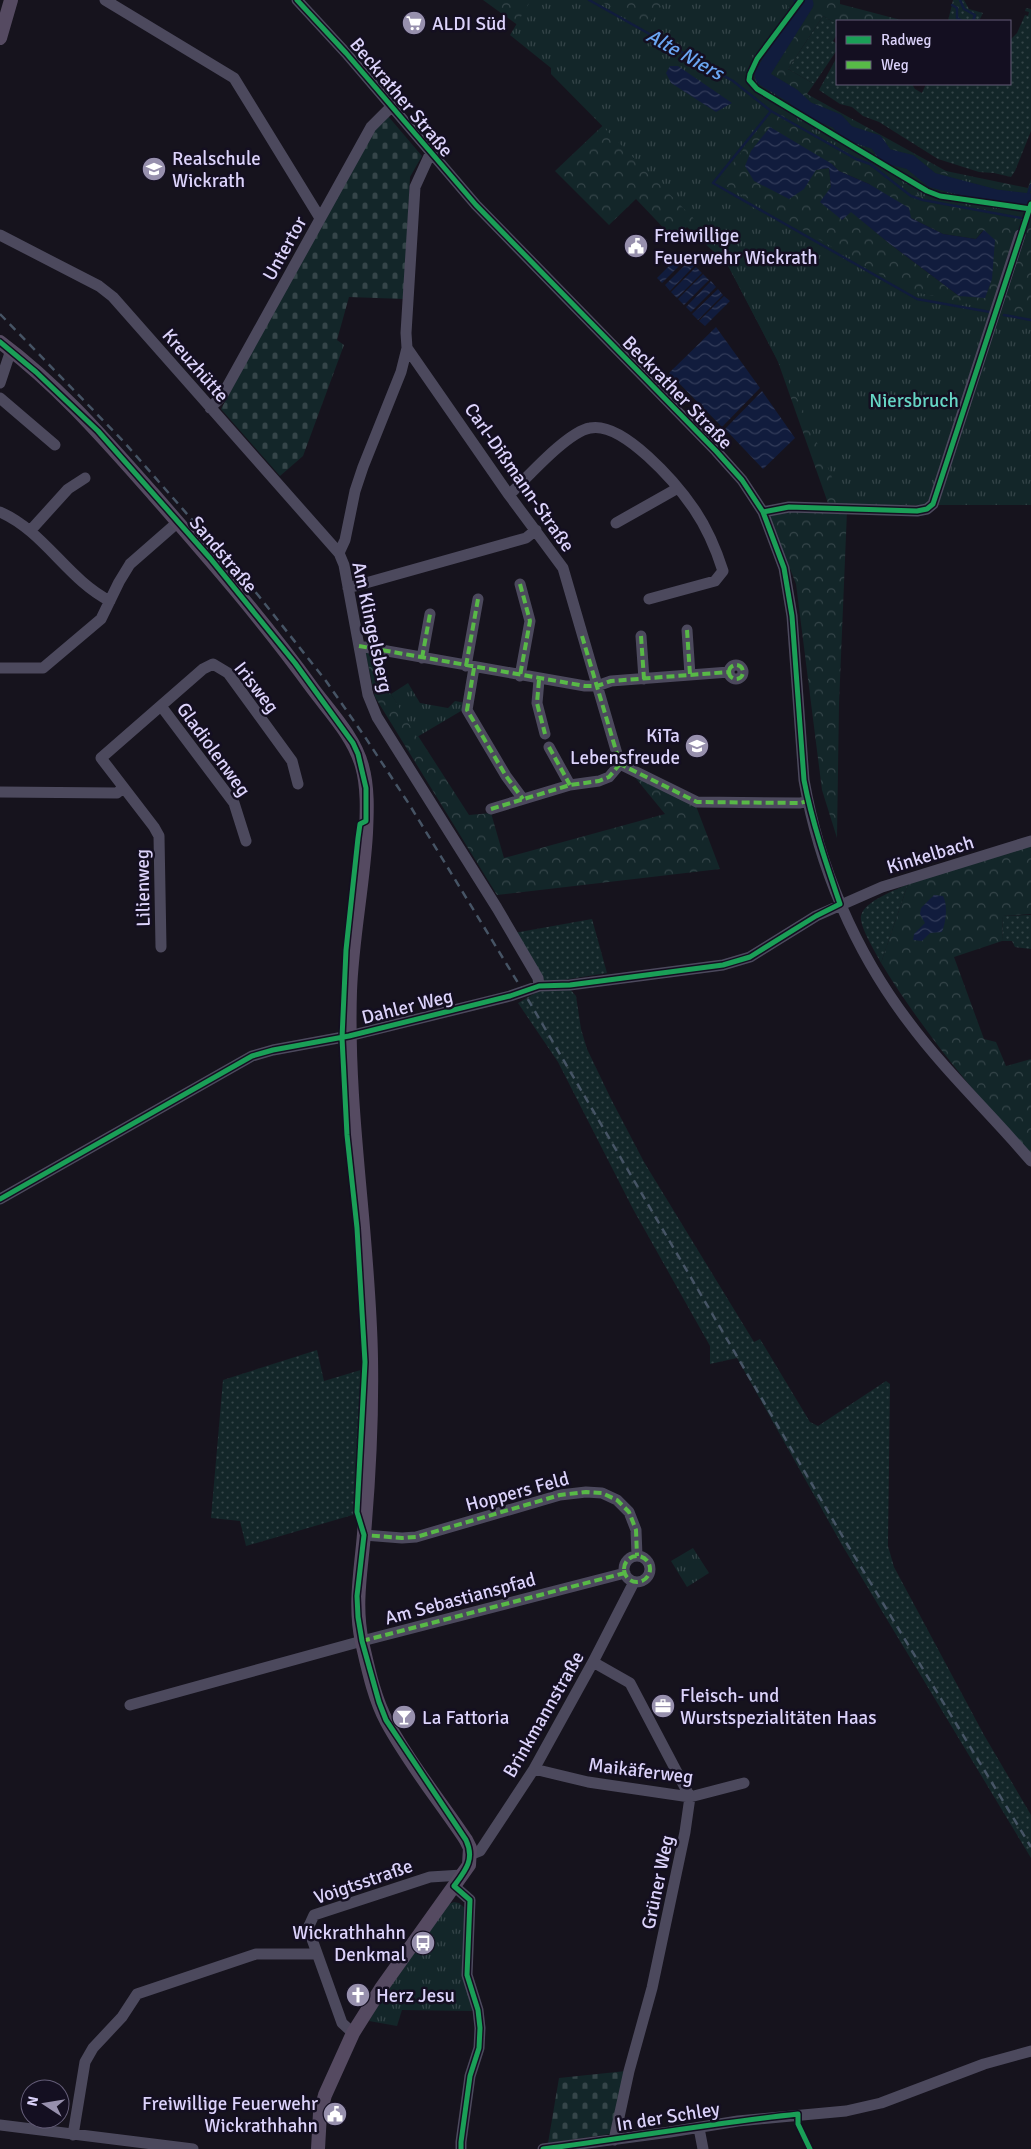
<svg xmlns="http://www.w3.org/2000/svg" width="1031" height="2149" viewBox="0 0 1031 2149" font-family="Signika,sans-serif">
<style>
.grass{fill:url(#grass-dots)}
.forest{fill:url(#forest-crowns);fill-rule:evenodd}
.cemetery{fill:url(#cemetery-stones)}
.park{fill:url(#park-tufts)}
.water{fill:url(#water-waves)}
.lines{fill:none;stroke-linecap:round;stroke-linejoin:round}
.stream{stroke:#111c3d;stroke-width:2.5}
.river{stroke:#111c3d;stroke-width:15}
.minor{stroke:#4c495d;stroke-width:11}
.major{stroke:#554a61;stroke-width:14}
.rail{stroke:#465465;stroke-width:2.5;stroke-dasharray:8 6;stroke-linecap:butt}
.quiet{stroke:#58b947;stroke-width:4;stroke-dasharray:8 4;stroke-linecap:butt}
.cycleway-casing{stroke:#140f21;stroke-width:8}
.cycleway{stroke:#1a9f57;stroke-width:5}
.labels{text-anchor:middle;stroke-width:5;stroke-linejoin:round;paint-order:stroke}
.poi-label{font-size:19px;fill:#dcd3fb;stroke:#140f21;text-anchor:start}
.street-label{font-size:19px;fill:#dcd3fb;stroke:#140f21}
.park-label{font-size:19px;fill:#66d5c5;stroke:#140f21}
.water-label{font-size:20px;font-style:italic;fill:#6aa5f2;stroke:#140f21}
</style>
<defs>
<pattern id="grass-dots" width="8" height="8" patternUnits="userSpaceOnUse" patternTransform="scale(1.25)"><rect width="8" height="8" fill="#132629"/><path d="M2 2h.1M6 6h.1" fill="none" stroke="#354549" stroke-width="1.8" stroke-linecap="round"/></pattern>
<pattern id="forest-crowns" width="20" height="18" patternUnits="userSpaceOnUse" patternTransform="scale(1.25)"><rect width="20" height="18" fill="#132629"/><path d="M2 6a3 3 0 1 1 6 0M12 15a3 3 0 1 1 6 0" fill="none" stroke="#354549"/></pattern>
<pattern id="cemetery-stones" width="16" height="16" patternUnits="userSpaceOnUse" patternTransform="scale(1.25)"><rect width="16" height="16" fill="#132629"/><path d="M2 7V4a2 2 0 0 1 4 0v3zM10 15v-3a2 2 0 0 1 4 0v3z" fill="#354549"/></pattern>
<pattern id="park-tufts" width="24" height="20" patternUnits="userSpaceOnUse" patternTransform="scale(1.25)"><rect width="24" height="20" fill="#132629"/><path d="M3 7l-1-3M5 7V3M7 7l1-3M15 17l-1-3M17 17v-4M19 17l1-3" fill="none" stroke="#354549"/></pattern>
<pattern id="water-waves" width="16" height="10" patternUnits="userSpaceOnUse" patternTransform="scale(1.25)"><rect width="16" height="10" fill="#111c3d"/><path d="M0 5q4-4 8 0t8 0" fill="none" stroke="#333c5a"/></pattern>
</defs>
<rect width="100%" height="100%" fill="#16131d"/>
<path class="grass" d="M953,0H964L969,9L983,13L979,21H948Z
M1026,8L1031,9V131L1015,171L1011,177L994,173L979,172L938,159L879,122L863,116L852,107L840,104L819,90L837,57V84H912L915,89L922,93L926,84H1010V40L1017,33L1025,15L1028,16L1029,12L1025,11Z
M823,16L837,24V34L833,41L837,44V50L814,84L788,69Z
M908,884L881,963C876,953 859,926 861,916C864,901 896,890 908,884Z
M1031,915V949L1015,947L1012,941H1002L1003,916Z
M592,919L607,973L545,983L514,933Z
M542,989H570L576,996L581,1029L587,1049L611,1099L644,1162L754,1342L760,1339L810,1422L818,1426L886,1381L890,1384L888,1546L894,1567L984,1735L1031,1815V1858L842,1545L737,1358L710,1364V1346L633,1209L558,1062L518,1003Z
M317,1350L324,1381L364,1369L356,1514L246,1546L240,1521L211,1518L223,1380Z"/>
<path class="forest" d="M483,0H535L519,26Z
M594,0H840V4L901,20V21H837V24L823,16L788,69L814,84L807,94L946,171L1028,188L1031,179V450L952,498L829,506L777,359L727,264L687,227L674,239L636,199L609,225L555,171L616,113ZM832,164L839,171L869,184L911,218L943,234L976,239L983,230L959,296L890,244L851,211L842,220L831,187L829,168L816,170Z
M766,507L847,511L839,704L837,838L822,790L796,584Z
M365,651L379,653C375,673 373,681 391,694L469,815L491,813L504,858L665,814L633,775L696,806L720,869L497,895L375,697Z
M1031,836V914L1003,916L1002,941L954,957L984,1039L996,1042L1006,1066L1031,1059V1156C976,1095 924,1033 881,963L908,884Z"/>
<path class="cemetery" d="M388,116L422,156L410,177L404,299L349,297L337,340L344,345L303,456L280,476L221,409L372,130Z
M626,2071L610,2134L548,2143L559,2078Z"/>
<path class="park" d="M531,0H598L646,27L666,0H781L789,7L749,65L930,171L1028,192L1031,185V219L920,196L776,110L772,111L719,182L909,291L1031,316V505H844L803,410L727,263L700,225L551,74V68L510,35Z
M408,683L420,703L448,708L455,701L466,703L465,711H461L417,737L391,694Z
M693,1548L709,1573L687,1587L671,1561Z
M454,1902L459,1903L465,1908L472,2011L402,2010L397,2026L369,2021L381,2000L449,1904Z"/>
<path class="water" d="M670,66H678L732,103L716,112L671,83L666,73Z
M770,127L832,164L839,171L869,184L909,208L911,218L943,234L976,239L984,230L995,240L992,279L985,298L959,296L890,244L851,212L842,220L820,202L831,187L829,168L816,170L804,189L789,199L754,181L745,166L751,151Z
M682,253L687,258L662,283L657,278Z
M690,260L695,265L670,291L665,285Z
M696,267L702,273L677,298L671,292Z
M703,274L709,280L684,305L678,299Z
M711,281L716,287L691,312L686,307Z
M718,289L723,295L698,320L692,314Z
M724,296L730,301L705,326L699,321Z
M716,327L760,388L722,427L669,373Z
M762,391L795,438L763,469L725,429Z
M934,895L943,896C948,905 946,922 942,932L930,933L922,941L913,940L914,934L925,923L920,914L921,908Z"/>
<g class="lines">
<path class="stream" d="M589,0L733,81L771,111L856,159L870,164L911,196L923,200L1021,218
M960,0L964,9L975,15L973,21
M952,5L957,8V18L962,21
M771,111L713,183L917,299L990,312
M1026,200L1031,185
M1004,315L1031,320"/>
<path class="river" d="M801,0L806,4L762,74L763,78L793,96L807,109L837,121L848,133L876,142L886,156L910,162L932,180L996,197L1031,201"/>
<path class="minor" d="M105,0L234,78L320,218
M297,0L346,53L476,205L716,451L742,480L763,512L784,568L792,616L804,780C819,867 855,951 908,1021C945,1071 991,1114 1031,1161
M430,154L415,187L406,333L407,348L401,372L363,467L355,491L345,540L339,553L344,565L368,695L377,717L497,908L538,978L539,986
M0,235L99,286L113,297L339,553
M407,348L509,495L563,568L620,764L697,802L800,803L808,801
M0,383L11,350
M0,398L55,445
M210,408L222,396L371,127L391,107
M509,495C527,478 567,432 590,428C623,421 677,484 694,509C707,528 716,549 723,571L715,581L649,599
M0,512C44,531 68,580 110,601
M763,512L789,507L917,511L927,509L933,504L1020,235
M616,523L678,488
M30,531L68,489L85,478
M520,584L530,621L520,676
M348,588L526,538L536,530
M687,630L690,675
M641,636L644,679
M359,646L585,686H597L611,681L729,672
M422,658L430,614
M729 672a7 7 0 1 1 14 0a7 7 0 1 1-14 0Z
M466,666L478,599
M0,668H43L101,619L119,582L130,564L178,522
M474,668L467,710L506,776L523,799
M539,680L537,703L545,734
M161,706L234,803L246,841
M549,747L570,785
M0,792L117,793L123,788
M491,809L570,785L599,781L609,777L620,764
M161,947L159,836L154,827L101,758L203,669L213,664L228,673L292,761L298,784
M0,1199L252,1056L273,1050L349,1036L510,996L539,986L570,985L723,965L750,957L816,916L882,887L1031,841
M364,1535L402,1538L416,1537L560,1495L586,1492L602,1493L617,1500L629,1512L636,1530L637,1556
M624 1569a13 13 0 1 1 26 0a13 13 0 1 1-26 0Z
M593,1662L630,1683L690,1797L685,1832L652,1988L629,2071L614,2140
M130,1705L362,1641L625,1573
M534,1769L588,1782L690,1797L744,1783
M470,1855L480,1851L534,1769L593,1662L634,1582
M454,1886L470,1900L467,1975L478,2010L480,2028L479,2048L470,2076L461,2142V2149
M353,2033L342,2023L308,1928L314,1915L430,1877L462,1875
M0,2125L193,2149
M699,2128L703,2149
M73,2135L85,2062L93,2048L122,2017L137,1994L256,1954H317
M543,2149L670,2132L738,2121L846,2111L881,2103L984,2064L1031,2051"/>
<path class="major" d="M0,38L11,0
M0,342C58,385 106,441 154,495C209,558 264,621 313,689C331,713 354,737 362,766C368,787 367,811 366,833C363,886 352,938 350,991C346,1114 369,1235 371,1358C372,1416 369,1476 364,1534C361,1571 354,1605 362,1642C368,1668 374,1698 387,1722C409,1763 440,1801 466,1840L470,1848L469,1865L382,1987L353,2033L325,2095L320,2113L318,2149"/>
<path class="rail" d="M0,314L124,442L258,595L326,681L365,737L409,804L523,991L847,1544L1031,1847"/>
<path class="quiet" d="M520,584L530,621L520,676
M687,630L690,675
M582,636L620,764L697,802L800,803L808,801
M641,636L644,679
M359,646L585,686H597L611,681L729,672
M422,658L430,614
M729 672a7 7 0 1 1 14 0a7 7 0 1 1-14 0Z
M466,666L478,599
M474,668L467,710L506,776L523,799
M539,680L537,703L545,734
M549,747L570,785
M491,809L570,785L599,781L609,777L620,764
M363,1531L364,1535L402,1538L416,1537L560,1495L586,1492L602,1493L617,1500L629,1512L636,1530L637,1556
M624 1569a13 13 0 1 1 26 0a13 13 0 1 1-26 0Z
M362,1641L625,1573"/>
<g class="cycleway-casing">
<path id="cycleway" d="M801,0L757,59L750,74L749,80L757,89L927,191L940,196L1031,209
M0,342L36,372L98,431L210,558L295,663L353,743L358,754L366,788V821L360,824L358,838L346,950L342,1038L347,1135L357,1228L365,1362L357,1512L364,1535L357,1596L358,1617L362,1641L379,1702L386,1720L466,1840C475,1859 466,1870 454,1886L470,1900L467,1975L478,2010L480,2028L479,2048L470,2076L461,2142V2149
M763,512L789,507L917,511L927,509L933,504L1031,204
M0,1199L252,1056L273,1050L349,1036L510,996L539,986L570,985L723,965L750,957L816,916L840,904C826,863 812,822 804,780L792,616L784,568L763,512L742,480L716,451L476,205L346,53L297,0
M543,2149C628,2138 713,2123 798,2114V2124L810,2149"/>
</g>
<use href="#cycleway" class="cycleway"/>
</g>
<defs>
<g id="supermarket-disc" transform="scale(1.25)"><circle r="9.5" fill="#9790ad" stroke="#140f21"/><path d="M-6-5.5h2.5l.6 2H6L4.5 2H-2.5L-4.4-4H-6ZM-1.5 3.2a1.3 1.3 0 1 0 .1 0ZM3 3.2a1.3 1.3 0 1 0 .1 0Z" fill="#fff"/></g>
<g id="school-disc" transform="scale(1.25)"><circle r="9.5" fill="#9790ad" stroke="#140f21"/><path d="M0-5L7-2L0 1L-7-2ZM-4 1L0 2.5L4 1V4Q0 6-4 4Z" fill="#fff"/></g>
<g id="civic-disc" transform="scale(1.25)"><circle r="9.5" fill="#9790ad" stroke="#140f21"/><path d="M-.6-6.5H3V-4.5H.6V-3L4-1V1h2V6H-6V1h2V-1L-.6-3ZM-1.2 2.5V6h2.4V2.5Z" fill="#fff"/></g>
<g id="office-disc" transform="scale(1.25)"><circle r="9.5" fill="#9790ad" stroke="#140f21"/><path d="M-6-3h4V-5.5h4V-3h4V5H-6ZM-1-4.5V-3h2v-1.5ZM-6 0V1H6V0Z" fill="#fff"/></g>
<g id="bar-disc" transform="scale(1.25)"><circle r="9.5" fill="#9790ad" stroke="#140f21"/><path d="M-6-5H6L.8 .8V4.5H3.5V6h-7V4.5H-.8V.8Z" fill="#fff"/></g>
<g id="bus-disc" transform="scale(1.25)"><circle r="9.5" fill="#9790ad" stroke="#140f21"/><path d="M-5-6H5V4H4V6H2V4H-2V6H-4V4H-5ZM-3.5-4V0h7V-4ZM-3.5 1.2v1.5H-2V1.2ZM2 1.2v1.5H3.5V1.2Z" fill="#fff"/></g>
<g id="church-disc" transform="scale(1.25)"><circle r="9.5" fill="#9790ad" stroke="#140f21"/><path d="M-1.2-6h2.4v3.5h3.3v2.4h-3.3V6h-2.4V-.1h-3.3v-2.4h3.3Z" fill="#fff"/></g>
</defs>
<g fill-rule="evenodd">
<use href="#supermarket-disc" x="414" y="23"/>
<use href="#school-disc" x="154" y="169"/>
<use href="#civic-disc" x="636" y="246"/>
<use href="#school-disc" x="697" y="746"/>
<use href="#office-disc" x="663" y="1706"/>
<use href="#bar-disc" x="404" y="1717"/>
<use href="#bus-disc" x="423" y="1943"/>
<use href="#church-disc" x="358" y="1995"/>
<use href="#civic-disc" x="335" y="2114"/>
</g>
<g class="labels">
<g class="poi-label">
<text x="432" y="30">ALDI Süd</text>
<text x="172" y="165">Realschule<tspan x="172" dy="22">Wickrath</tspan></text>
<text x="654" y="242">Freiwillige<tspan x="654" dy="22">Feuerwehr Wickrath</tspan></text>
<text x="680" y="742" text-anchor="end">KiTa<tspan x="680" dy="22">Lebensfreude</tspan></text>
<text x="680" y="1702">Fleisch- und<tspan x="680" dy="22">Wurstspezialitäten Haas</tspan></text>
<text x="422" y="1724">La Fattoria</text>
<text x="406" y="1939" text-anchor="end">Wickrathhahn<tspan x="406" dy="22">Denkmal</tspan></text>
<text x="376" y="2002">Herz Jesu</text>
<text x="318" y="2110" text-anchor="end">Freiwillige Feuerwehr<tspan x="318" dy="22">Wickrathhahn</tspan></text>
</g>
<g class="street-label">
<text transform="translate(402 97) rotate(50)" y="7">Beckrather Straße</text>
<text transform="translate(284 248) rotate(-61)" y="7">Untertor</text>
<text transform="translate(196 365) rotate(49)" y="7">Kreuzhütte</text>
<text transform="translate(678 392) rotate(46)" y="7">Beckrather Straße</text>
<text transform="translate(520 477) rotate(55)" y="7">Carl-Dißmann-Straße</text>
<text transform="translate(224 554) rotate(50)" y="7">Sandstraße</text>
<text transform="translate(373 627) rotate(78)" y="7">Am Klingelsberg</text>
<text transform="translate(257 687) rotate(52)" y="7">Irisweg</text>
<text transform="translate(214 749) rotate(54)" y="7">Gladiolenweg</text>
<text transform="translate(930 854) rotate(-17)" y="7">Kinkelbach</text>
<text transform="translate(142 888) rotate(-91)" y="7">Lilienweg</text>
<text transform="translate(407 1006) rotate(-14)" y="7">Dahler Weg</text>
<text transform="translate(517 1491) rotate(-15)" y="7">Hoppers Feld</text>
<text transform="translate(460 1598) rotate(-15)" y="7">Am Sebastianspfad</text>
<text transform="translate(543 1714) rotate(-60)" y="7">Brinkmannstraße</text>
<text transform="translate(641 1770) rotate(7)" y="7">Maikäferweg</text>
<text transform="translate(363 1881) rotate(-19)" y="7">Voigtsstraße</text>
<text transform="translate(657 1882) rotate(-78)" y="7">Grüner Weg</text>
<text transform="translate(668 2116) rotate(-9)" y="7">In der Schley</text>
</g>
<g class="park-label">
<text x="914" y="407">Niersbruch</text>
</g>
<g class="water-label">
<text transform="translate(685 54) rotate(29)" y="7">Alte Niers</text>
</g>
</g>
<rect x="836" y="20" width="175" height="65" fill="#140f21" stroke="#645d78"/>
<rect x="846" y="36" width="25" height="8" fill="#1a9f57" stroke="#645d78"/>
<text x="881" y="45" font-size="15" fill="#dcd3fb">Radweg</text>
<rect x="846" y="61" width="25" height="8" fill="#58b947" stroke="#645d78"/>
<text x="881" y="70" font-size="15" fill="#dcd3fb">Weg</text>
<g transform="translate(45 2104) rotate(282)"><circle r="24" fill="#140f21" stroke="#645d78"/>
<path d="M0-4L9 19L0 12L-9 19Z" fill="#9790ad"/>
<text y="-8" font-size="14" font-weight="bold" text-anchor="middle" fill="#dcd3fb">N</text>
</g>
</svg>
